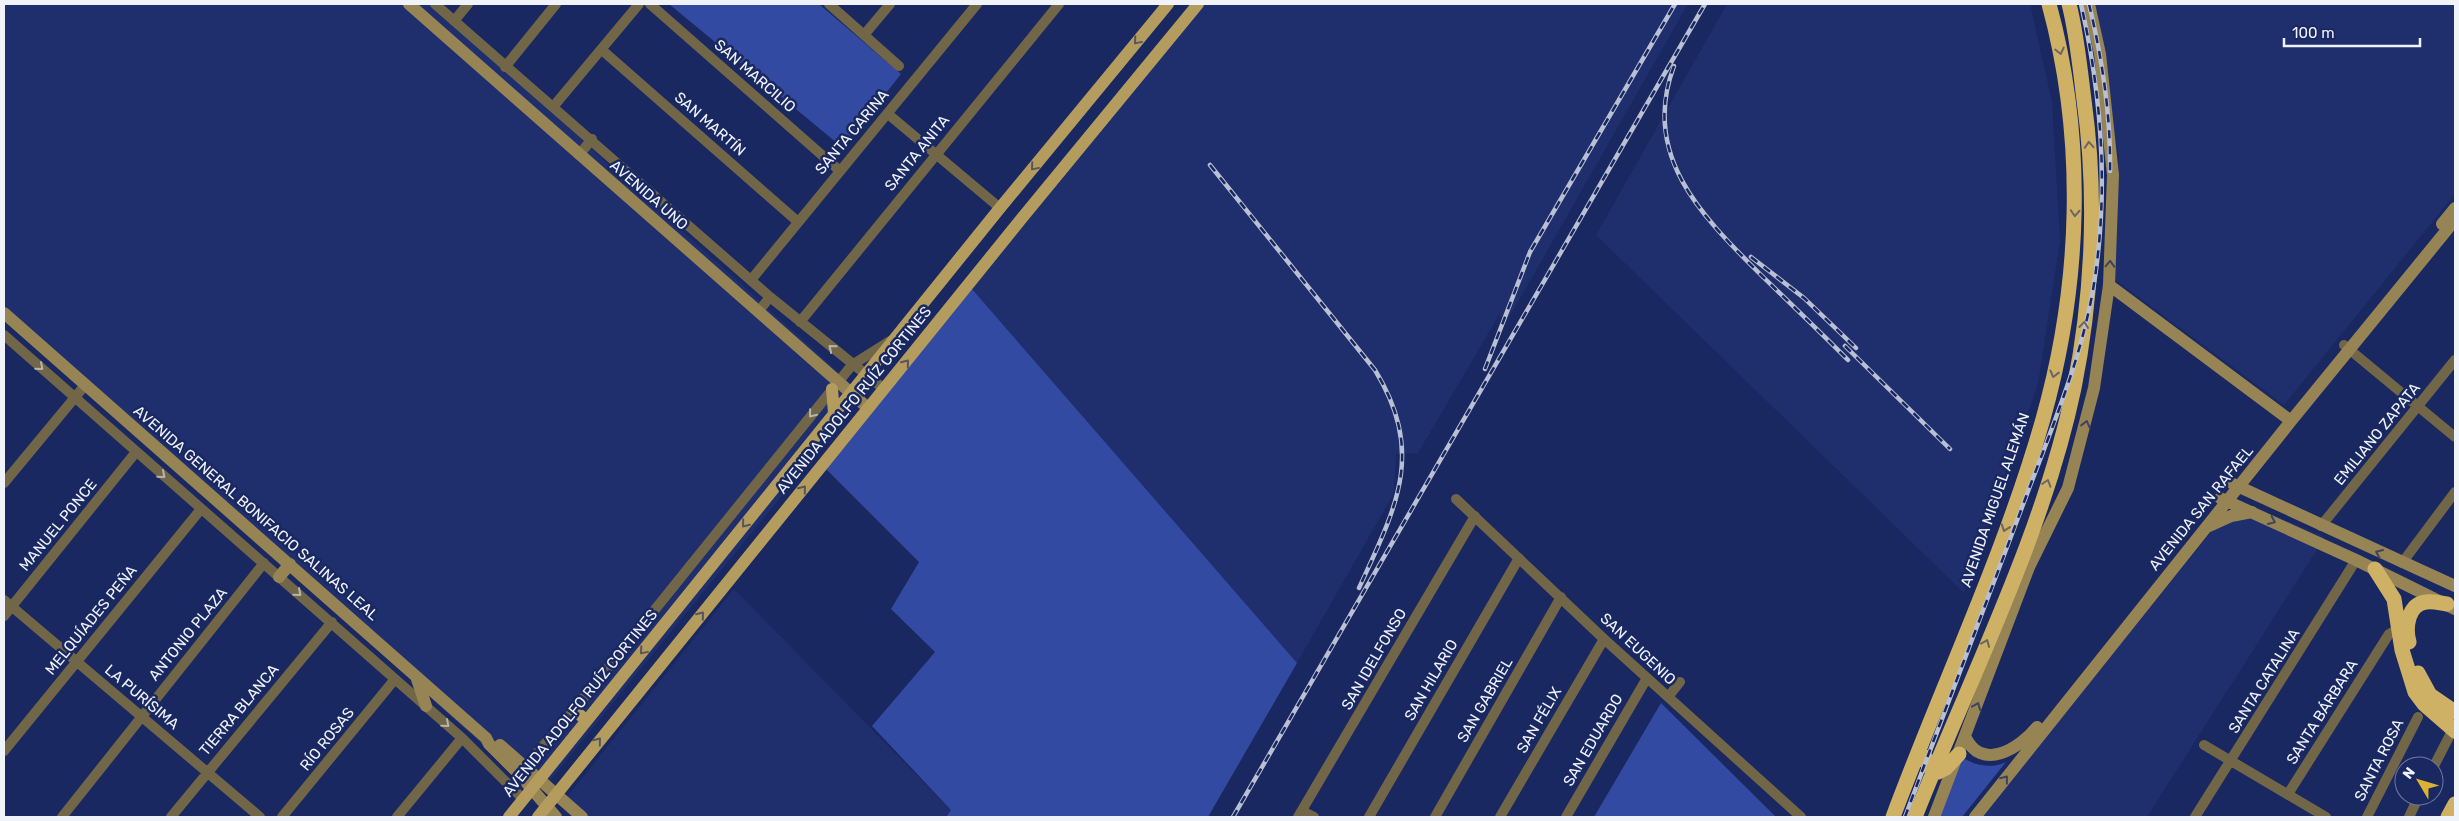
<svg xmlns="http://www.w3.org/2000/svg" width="2459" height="821" viewBox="0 0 2459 821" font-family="Rubik,sans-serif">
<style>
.built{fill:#1f2f6e}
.green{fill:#334aa3}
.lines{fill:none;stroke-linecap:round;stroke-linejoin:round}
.street{stroke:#716648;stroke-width:10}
.secondary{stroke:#978455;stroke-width:12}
.primary{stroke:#b49c5e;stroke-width:12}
.highway{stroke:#cfb165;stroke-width:15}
.rail-casing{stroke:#bac0d4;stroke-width:4.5}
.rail{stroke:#192860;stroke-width:2.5;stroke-dasharray:8;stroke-linecap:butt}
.oneway{stroke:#57565f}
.oneway2{stroke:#6b6662}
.oneway3{stroke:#3f445d}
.oneway4{stroke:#b7b4aa}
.labels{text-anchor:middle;stroke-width:5;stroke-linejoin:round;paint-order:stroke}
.street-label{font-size:15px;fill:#f0f3fa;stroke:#192860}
</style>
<rect width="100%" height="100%" fill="#192860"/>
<path class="built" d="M4,4H431L864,395L538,795L270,553L4,305Z
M1205,4H1688L1506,323L1499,315L1418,453L1396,454L1394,493L1297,663L972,289Z
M1727,4H2030L2052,102L2060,241L2038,384L1964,593L1596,235Z
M2092,4H2455V194L2284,405L2113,278L2119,157Z
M2237,500L2325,537L2147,817H1981Z
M734,589L951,810L946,817H589L567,797Z"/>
<path class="green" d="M669,4H819L901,74L843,148Z
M972,289L1297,663L1208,817H946L951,810L872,726L935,652L891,609L919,562L826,469Z
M1661,703L1776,817H1594Z
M1962,757C1975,766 1992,769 2006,762L1962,817H1939Z"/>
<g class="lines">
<path class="street" d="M435,4L770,297L884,389
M650,4L840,171
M829,4L899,66
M454,21L468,4
M864,35L890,4
M602,50L797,221
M505,67L556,4
M553,107L639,4
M888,114L1000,208
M579,155L592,139
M751,280L977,4
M758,312L770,297
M800,322L1059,4
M4,335L462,738L523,799
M2344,345L2455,437
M4,483L86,384
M1456,499L1604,639L1801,817
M2321,526L2455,360
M2402,563L2455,492
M4,600L260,817
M4,616L136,452
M1668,697L1680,682
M2204,745L2326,817
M4,751L201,509
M2434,766L2453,729
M520,773L574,710L852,365L890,341
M2288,794L2389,634L2398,629L2404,632
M1302,811L1314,817
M62,817L264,563
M171,817L332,622
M282,817L395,679
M397,817L462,738
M1298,817L1475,516
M1369,817L1519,558
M1435,817L1561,597
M1500,817L1604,639
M1566,817L1647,678
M2195,817L2356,560
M2367,817L2418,717
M2409,817L2419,796"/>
<path class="secondary" d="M409,4L868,408
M2442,224L2455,208
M2109,285L2291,421
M4,313L486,738L489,744L519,774L556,817
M2233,484L2455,586
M2220,498L2356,560L2455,609
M2209,526L2231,516L2252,512
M279,577L290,564
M416,676L426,706
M1965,736C1981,773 2020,748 2037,727
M500,745L582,817
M1934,817L2029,567L2068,488L2094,388L2109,285L2113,175L2100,54L2089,4
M1975,817L2291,421L2455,220"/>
<path class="primary" d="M832,389L834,413
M574,710L586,720
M509,817L1000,208L1168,4
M538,817L1022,218L1198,4"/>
<path class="highway" d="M2375,569L2394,599L2402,650L2415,692L2424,704L2455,731
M2409,642C2405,627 2408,604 2426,602C2433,601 2440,603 2447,604
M2418,673L2430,695L2455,712
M1925,757L1929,767L1938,772L1946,768L1959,754
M1893,817C1942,685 2004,556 2043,419C2081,284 2086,140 2049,4
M1915,817C1970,677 2043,536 2074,388C2093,294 2097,194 2084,100C2080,68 2077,35 2069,4
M2448,817L2455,804"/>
<g class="rail-casing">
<path id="rail" d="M2089,4C2102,58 2111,115 2110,171
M1674,66C1640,156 1703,217 1761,275C1790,303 1819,331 1848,360
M1210,165L1375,370C1426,454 1396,507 1359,588
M1751,257L1804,298L1856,348
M1845,346L1950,449
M1485,369L1530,252L1675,4
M1233,817L1705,4
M1905,817C1945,709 1987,602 2027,494C2054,422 2086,348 2096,270C2108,181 2101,92 2081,4"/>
</g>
<use href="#rail" class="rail"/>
</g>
<defs><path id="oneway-chevron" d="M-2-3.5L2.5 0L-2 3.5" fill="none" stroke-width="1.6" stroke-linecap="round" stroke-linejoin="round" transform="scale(1.25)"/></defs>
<g class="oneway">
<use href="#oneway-chevron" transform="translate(1137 41) rotate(130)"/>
<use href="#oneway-chevron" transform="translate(1034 167) rotate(130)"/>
<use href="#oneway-chevron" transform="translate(906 363) rotate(-51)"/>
<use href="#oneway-chevron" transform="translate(803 489) rotate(-51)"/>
<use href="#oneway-chevron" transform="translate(745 524) rotate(129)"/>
<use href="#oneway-chevron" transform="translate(701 615) rotate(-51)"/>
<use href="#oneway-chevron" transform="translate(643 651) rotate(130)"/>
<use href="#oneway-chevron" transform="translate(598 741) rotate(-51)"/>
</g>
<g class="oneway2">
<use href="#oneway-chevron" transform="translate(2060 51) rotate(77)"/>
<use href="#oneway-chevron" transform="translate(2089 145) rotate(-94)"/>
<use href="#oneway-chevron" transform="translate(2075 213) rotate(93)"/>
<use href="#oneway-chevron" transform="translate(2084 325) rotate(-83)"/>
<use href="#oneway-chevron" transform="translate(2054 374) rotate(104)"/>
<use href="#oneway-chevron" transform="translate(2047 483) rotate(-72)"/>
<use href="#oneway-chevron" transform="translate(2005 528) rotate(110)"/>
<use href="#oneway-chevron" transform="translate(1986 643) rotate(-67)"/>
</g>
<g class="oneway3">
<use href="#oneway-chevron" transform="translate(2110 264) rotate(-88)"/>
<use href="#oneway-chevron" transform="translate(2086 424) rotate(-76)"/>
<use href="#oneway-chevron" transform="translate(2272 521) rotate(25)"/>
<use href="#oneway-chevron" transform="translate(2379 553) rotate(-156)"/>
<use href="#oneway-chevron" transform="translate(1977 706) rotate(-68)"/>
<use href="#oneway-chevron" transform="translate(2005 779) rotate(-52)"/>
</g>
<g class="oneway4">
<use href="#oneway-chevron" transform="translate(832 348) rotate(-140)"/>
<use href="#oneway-chevron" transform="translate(40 367) rotate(41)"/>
<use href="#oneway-chevron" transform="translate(812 414) rotate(129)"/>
<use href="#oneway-chevron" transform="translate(162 475) rotate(41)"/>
<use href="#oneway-chevron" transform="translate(298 593) rotate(41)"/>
<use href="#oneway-chevron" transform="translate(446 724) rotate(41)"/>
</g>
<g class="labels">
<g class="street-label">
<text transform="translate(755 76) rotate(41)" y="5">SAN MARCILIO</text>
<text transform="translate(710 124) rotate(41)" y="5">SAN MARTÍN</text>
<text transform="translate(852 132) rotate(-50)" y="5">SANTA CARINA</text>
<text transform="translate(917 153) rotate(-51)" y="5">SANTA ANITA</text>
<text transform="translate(649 195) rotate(41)" y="5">AVENIDA UNO</text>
<text transform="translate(854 400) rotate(-51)" y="5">AVENIDA ADOLFO RUÍZ CORTINES</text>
<text transform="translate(2377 434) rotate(-51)" y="5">EMILIANO ZAPATA</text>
<text transform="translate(1995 500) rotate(-71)" y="5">AVENIDA MIGUEL ALEMÁN</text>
<text transform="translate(2201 508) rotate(-51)" y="5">AVENIDA SAN RAFAEL</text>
<text transform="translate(256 513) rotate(41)" y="5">AVENIDA GENERAL BONIFACIO SALINAS LEAL</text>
<text transform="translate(58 525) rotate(-51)" y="5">MANUEL PONCE</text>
<text transform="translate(91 620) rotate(-51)" y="5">MELQUÍADES PEÑA</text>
<text transform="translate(188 634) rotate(-51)" y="5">ANTONIO PLAZA</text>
<text transform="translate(1638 649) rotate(43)" y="5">SAN EUGENIO</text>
<text transform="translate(1374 659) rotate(-60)" y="5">SAN IDELFONSO</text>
<text transform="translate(1431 680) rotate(-60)" y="5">SAN HILARIO</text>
<text transform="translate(2264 681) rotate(-58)" y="5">SANTA CATALINA</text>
<text transform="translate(142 697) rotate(40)" y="5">LA PURÍSIMA</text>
<text transform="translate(1485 700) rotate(-60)" y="5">SAN GABRIEL</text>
<text transform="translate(580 703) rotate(-51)" y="5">AVENIDA ADOLFO RUÍZ CORTINES</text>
<text transform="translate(239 710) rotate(-50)" y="5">TIERRA BLANCA</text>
<text transform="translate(2322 712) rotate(-58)" y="5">SANTA BÁRBARA</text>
<text transform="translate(1539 720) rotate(-60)" y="5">SAN FÉLIX</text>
<text transform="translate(327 739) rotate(-51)" y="5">RÍO ROSAS</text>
<text transform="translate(1593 740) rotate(-60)" y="5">SAN EDUARDO</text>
<text transform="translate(2379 760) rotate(-63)" y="5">SANTA ROSA</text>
</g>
</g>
<rect width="2459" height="821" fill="none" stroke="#f0f3fa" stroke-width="10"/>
<g transform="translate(2419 781) rotate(308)"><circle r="24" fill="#192860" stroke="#6f799e"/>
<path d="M0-4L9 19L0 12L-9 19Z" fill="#ddb133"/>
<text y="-8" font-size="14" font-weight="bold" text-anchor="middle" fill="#f0f3fa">N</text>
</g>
<path d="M2284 38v8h136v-8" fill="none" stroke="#f0f3fa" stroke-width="2.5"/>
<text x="2292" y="38" font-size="15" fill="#f0f3fa" stroke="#192860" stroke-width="4" paint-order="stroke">100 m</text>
</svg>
